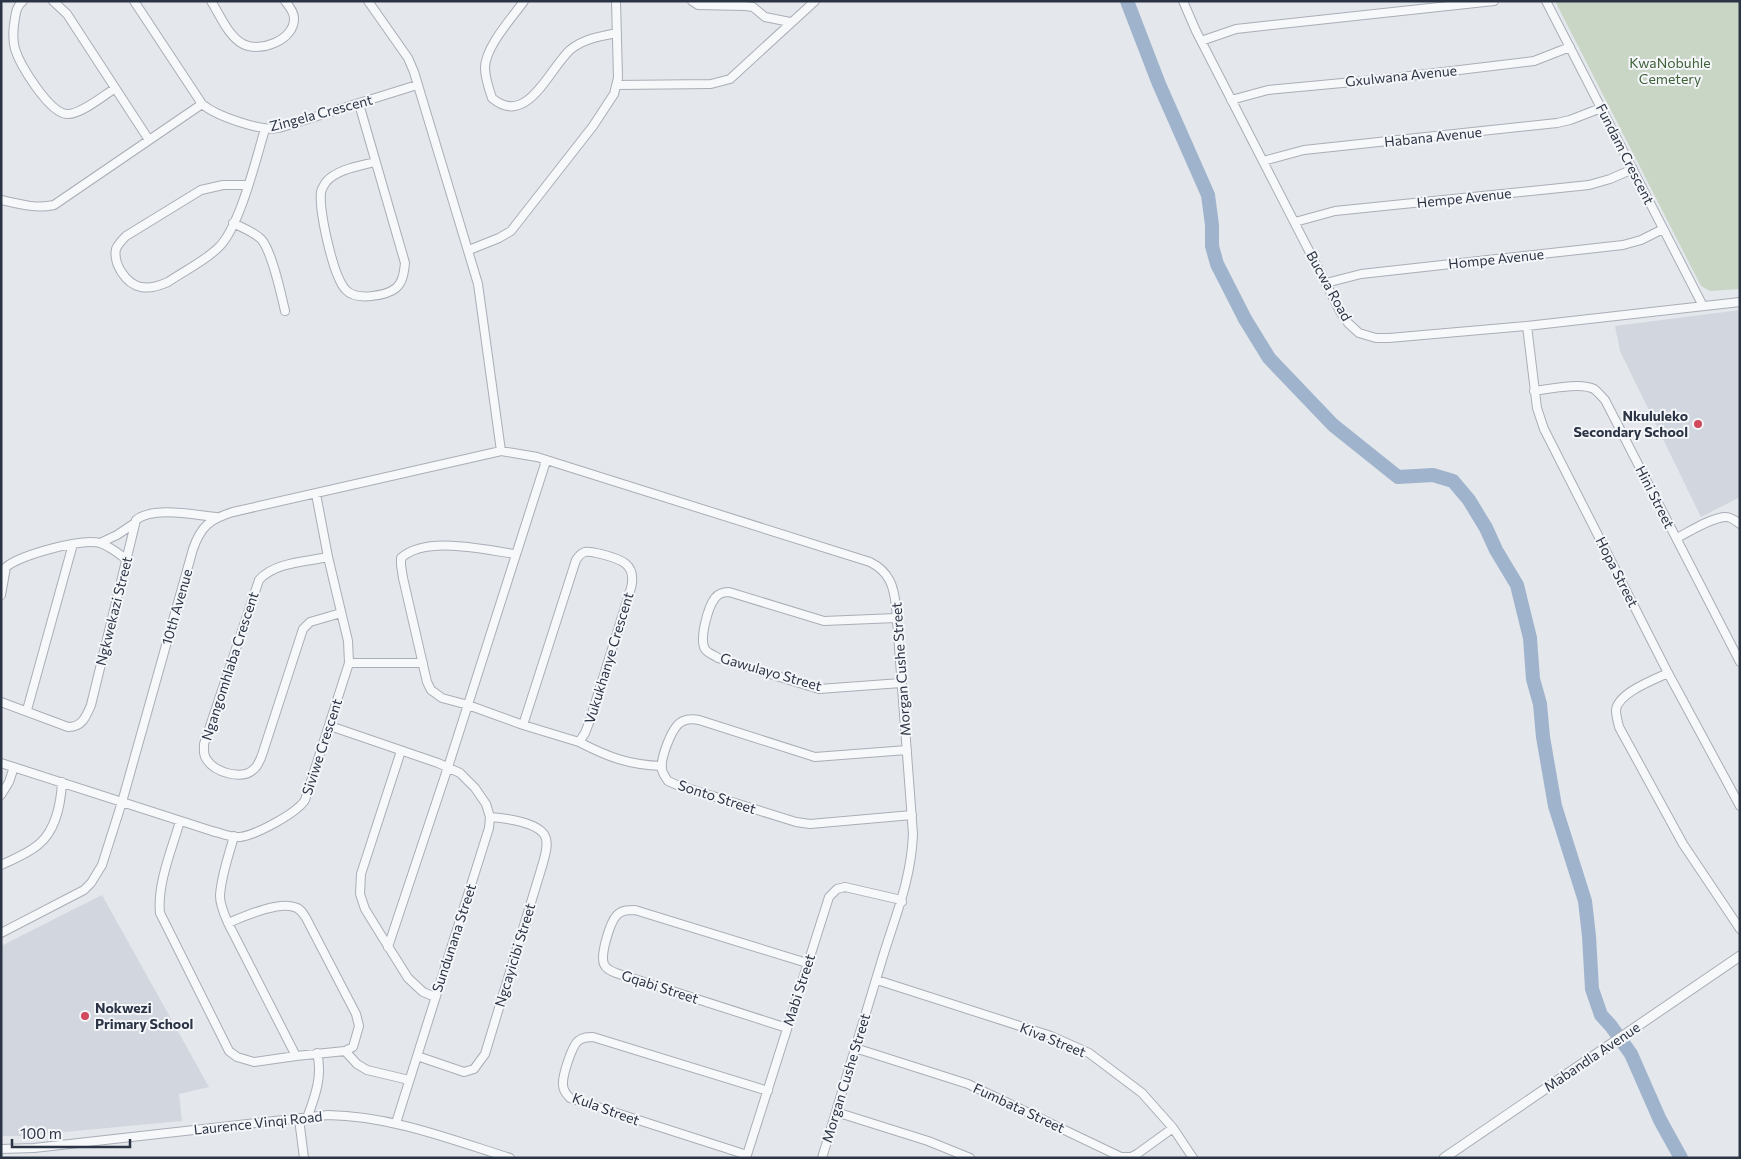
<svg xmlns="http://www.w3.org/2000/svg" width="1741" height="1159" viewBox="0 0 1741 1159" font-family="Commissioner,sans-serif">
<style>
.built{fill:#d2d6de}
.green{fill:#c9d6c5}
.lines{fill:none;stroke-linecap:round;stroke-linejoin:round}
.river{stroke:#9fb4cc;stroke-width:14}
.minor-casing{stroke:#a9aeb7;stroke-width:10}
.tertiary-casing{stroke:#a9aeb7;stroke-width:11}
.minor{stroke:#f7f8fa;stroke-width:8}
.tertiary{stroke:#f7f8fa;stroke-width:9}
.poi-dot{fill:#d1495b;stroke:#f4f6f9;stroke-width:2}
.labels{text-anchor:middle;stroke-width:4;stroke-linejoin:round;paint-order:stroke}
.park-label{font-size:14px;fill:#3f6138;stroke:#f4f6f9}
.street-label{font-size:14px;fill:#2b3445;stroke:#f4f6f9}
.poi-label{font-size:14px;font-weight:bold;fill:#2b3445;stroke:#f4f6f9;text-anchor:end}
</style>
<rect width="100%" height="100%" fill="#e4e7ec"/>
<path class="built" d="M1740,310V497L1701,517L1620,351L1615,326Z
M102,895L209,1087L179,1094L182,1121L22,1136H1V946Z"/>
<path class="green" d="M1555,1H1740V289L1710,291L1701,286Z"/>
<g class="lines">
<path class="river" d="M1127,1L1159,84L1208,195L1212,225V246L1217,264L1245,319L1269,358L1333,425L1398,477L1433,475L1453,481L1469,500L1486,528L1496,550L1517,585L1530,638L1533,679L1540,704L1543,737L1555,806L1585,901L1589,936L1592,989L1601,1015L1611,1026L1631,1054L1660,1120L1681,1158"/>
<g class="minor-casing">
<path id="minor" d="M23,1C17,6 16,11 15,18C13,29 12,38 15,49C20,65 49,113 67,114C80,115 103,96 114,89
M53,1L67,14L149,140
M134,1L202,104C216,116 262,132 279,128L417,85
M211,1C220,15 228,36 243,44C260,53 295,40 294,18C294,12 289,6 285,1
M368,1L408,58L414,72L478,284L501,451
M524,1C512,18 485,47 485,68C485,78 489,89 492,98C527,128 549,69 570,50C583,39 601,36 617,33
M692,1L698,5L745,6L753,7L765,17L790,22
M1183,1L1196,31L1341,313L1348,323L1359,333L1376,338H1389L1527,326L1740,302
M1546,1L1703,306
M1201,41L1236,29L1494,1
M618,85L711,84L730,79L815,1
M1231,100L1268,90L1385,79L1534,61L1570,47
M359,104L405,263C404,272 403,282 396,288C386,296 356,301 346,290C333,277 319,211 321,192C322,188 324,185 326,182C337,169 360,166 375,162
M1263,161L1304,150L1557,123L1570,120L1601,108
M248,185H223L201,190L126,236C122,240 118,244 116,249C113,264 126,284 141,287C150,289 159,286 168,282C184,271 205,261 219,247C240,226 256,159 265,129
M1,200C19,204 36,209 54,205L202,104
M1295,222L1335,211L1589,185L1610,179L1633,169
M233,223C243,228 254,232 261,239C272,251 281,294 285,311
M469,250L499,238L511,231L593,126L614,94L618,78L616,1
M1326,283L1361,274L1623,245L1641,240L1663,229
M1527,326L1537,408L1544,429L1668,673L1740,806
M1534,391C1549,389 1581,382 1594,389C1598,392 1601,396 1605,400L1740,662
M1677,538C1689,532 1712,517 1726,517C1731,517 1736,521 1740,524
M100,543L117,535L135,523
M515,554C485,550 426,535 401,558V565L403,578L427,682L431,690L442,698L468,705L523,725L579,742L585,733L590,720L631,588C637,564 621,559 601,554C596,553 590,551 585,552C581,553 578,557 576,560L523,725
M328,557C305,562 275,562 259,580L204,744C204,750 203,755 207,760C215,772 242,781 254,769C258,766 260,760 262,755L303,629L310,622L341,613
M1,595L6,567C21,555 81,538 100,543C109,546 118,553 126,559
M896,618L824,621L729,592C723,592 718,594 715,598C708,607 699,639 705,649C707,653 714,655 718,658L819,689L901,683
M349,663H423
M1668,673C1653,680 1618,693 1616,710C1616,716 1618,722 1619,727L1683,844L1740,929
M1,702L68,727C82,727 86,717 91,705L136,520C153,506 195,515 216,517
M27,710L73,544
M330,726L438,763L460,773L475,788L486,804L490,817L489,828L396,1123
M579,742C608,757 629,765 662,766
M907,750L815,757L699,720C694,719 688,719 683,721C672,725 660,759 662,770C663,774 666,778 668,781L677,785L796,822L810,824L912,815
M401,751L361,874L360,894L365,909L381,935L408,978L423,992L435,997
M1,763L212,831C221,833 231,838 240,837C256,835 297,813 305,800L349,663L348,641L328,557L316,494
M1,795L9,782L14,767
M180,821C172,849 157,884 160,913L229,1051L237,1057L254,1062L296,1056L345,1051L353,1047L359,1026L356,1014L306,918C303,913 300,908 294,907C278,901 243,917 228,923
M234,836C229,855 221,876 220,896C220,905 224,914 228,923L296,1056
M1,865C14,859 29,853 39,844C56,830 61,802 62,782
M1,933L84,890L91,883L102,865L122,802L193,549C201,526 210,519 233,512L501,451L537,457L870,562C890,572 894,587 896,607L913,834C911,882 894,919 881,963C861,1028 842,1093 822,1158
M388,947L448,767L546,461
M877,980L1051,1036L1089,1053L1142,1093L1173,1128L1193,1158
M787,1028L616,973C611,971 606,969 604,964C600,955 610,922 617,915C622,910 628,910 635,910L807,963
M855,1048L968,1084L1121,1157H1131L1137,1154L1173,1128
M345,1051L357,1064L367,1070L409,1080
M417,1056L464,1072L474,1069L485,1054L543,863C545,855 549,844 545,836C538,822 504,818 490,817
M836,1112L928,1141L970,1158
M307,1118C315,1097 323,1075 317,1053
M299,1119L304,1158
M1,1149L34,1148L328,1115C391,1116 450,1139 510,1158
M747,1155L570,1098C566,1094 563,1090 563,1085C562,1076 572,1046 578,1041C583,1037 588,1037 593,1037L768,1091
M746,1158L829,897L837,889L845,887L897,899L902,902"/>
</g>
<g class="tertiary-casing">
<path id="tertiary" d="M1444,1158L1740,956"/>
</g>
<use href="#minor" class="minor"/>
<use href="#tertiary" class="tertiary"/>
</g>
<g class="poi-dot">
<circle cx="1698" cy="424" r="5"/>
<circle cx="85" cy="1016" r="5"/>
</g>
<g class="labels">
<g class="park-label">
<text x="1670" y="68">KwaNobuhle<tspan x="1670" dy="16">Cemetery</tspan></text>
</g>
<g class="street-label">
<text transform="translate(1401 76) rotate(-6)" y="5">Gxulwana Avenue</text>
<text transform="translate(321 113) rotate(-15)" y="5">Zingela Crescent</text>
<text transform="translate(1433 137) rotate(-6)" y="5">Habana Avenue</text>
<text transform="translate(1625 154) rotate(63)" y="5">Fundam Crescent</text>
<text transform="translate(1464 198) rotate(-6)" y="5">Hempe Avenue</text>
<text transform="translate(1496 259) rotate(-6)" y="5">Hompe Avenue</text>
<text transform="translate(1329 286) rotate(61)" y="5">Bucwa Road</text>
<text transform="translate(1655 497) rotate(63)" y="5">Hini Street</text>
<text transform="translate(1617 572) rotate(63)" y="5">Hopa Street</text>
<text transform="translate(177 607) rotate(-74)" y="5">10th Avenue</text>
<text transform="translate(114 611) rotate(-76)" y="5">Ngkwekazi Street</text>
<text transform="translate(609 658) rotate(-73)" y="5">Vukukhanye Crescent</text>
<text transform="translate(230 666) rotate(-72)" y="5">Ngangomhlaba Crescent</text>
<text transform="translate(901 669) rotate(-94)" y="5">Morgan Cushe Street</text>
<text transform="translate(771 672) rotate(16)" y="5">Gawulayo Street</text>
<text transform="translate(322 747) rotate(-72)" y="5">Siviwe Crescent</text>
<text transform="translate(717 797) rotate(18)" y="5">Sonto Street</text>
<text transform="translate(454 938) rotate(-72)" y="5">Sundunana Street</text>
<text transform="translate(515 955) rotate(-73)" y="5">Ngcayicibi Street</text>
<text transform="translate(660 987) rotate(18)" y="5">Gqabi Street</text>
<text transform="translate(799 990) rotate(-72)" y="5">Mabi Street</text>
<text transform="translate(1053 1040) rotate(22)" y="5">Kiva Street</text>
<text transform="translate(1592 1057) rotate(-34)" y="5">Mabandla Avenue</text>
<text transform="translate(846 1078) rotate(-73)" y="5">Morgan Cushe Street</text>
<text transform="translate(1019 1108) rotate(25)" y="5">Fumbata Street</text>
<text transform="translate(606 1109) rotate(20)" y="5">Kula Street</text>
<text transform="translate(258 1123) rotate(-6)" y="5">Laurence Vinqi Road</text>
</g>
<g class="poi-label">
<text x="1688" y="421">Nkululeko<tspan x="1688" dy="16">Secondary School</tspan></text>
<text x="95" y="1013" text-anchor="start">Nokwezi<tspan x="95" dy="16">Primary School</tspan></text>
</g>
</g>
<rect width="1741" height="1159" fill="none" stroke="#2b3445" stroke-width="5"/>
<path d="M12 1139v8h118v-8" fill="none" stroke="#2b3445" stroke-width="2.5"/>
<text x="20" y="1139" font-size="15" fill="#2b3445" stroke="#f4f6f9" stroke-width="4" paint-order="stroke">100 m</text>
</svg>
